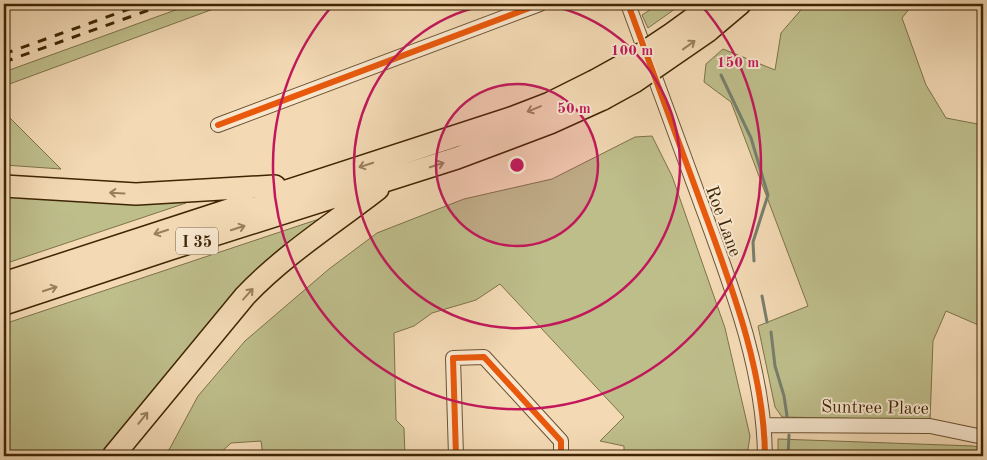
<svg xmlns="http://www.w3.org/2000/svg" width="987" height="460" viewBox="0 0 987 460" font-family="'Old Standard TT',serif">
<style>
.green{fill:#bebe8b;stroke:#7e7248}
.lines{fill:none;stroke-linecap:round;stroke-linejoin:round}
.stream{stroke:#777e6d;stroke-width:3}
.minor-casing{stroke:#6c5230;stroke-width:16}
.highway-casing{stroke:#3f2504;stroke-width:24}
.minor{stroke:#f7e7cf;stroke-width:14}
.highway{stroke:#f3dab5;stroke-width:21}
.rail{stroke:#3f2504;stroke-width:3;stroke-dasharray:9 9;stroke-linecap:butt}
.highway-bridge-casing{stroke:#3f2504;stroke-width:24;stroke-linecap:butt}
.highway-bridge{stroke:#f3dab5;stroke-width:21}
.cycleway-casing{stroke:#f7e7cf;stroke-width:9}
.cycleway{stroke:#e8590c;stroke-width:6}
.oneway{stroke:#99805c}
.ring{fill:none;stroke:#c2185b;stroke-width:2.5}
.labels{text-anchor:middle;stroke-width:4;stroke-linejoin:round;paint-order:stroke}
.shield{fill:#f7e7cf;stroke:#765f41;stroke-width:1}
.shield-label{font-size:16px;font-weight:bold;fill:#3f2504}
.street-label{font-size:18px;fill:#3f2504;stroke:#f7e7cf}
.centre{fill:#c2185b;stroke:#f7e7cf;stroke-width:2.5}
.ring-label{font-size:15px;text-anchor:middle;font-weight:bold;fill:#c2185b;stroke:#f7e7cf;stroke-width:4;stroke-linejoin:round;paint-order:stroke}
</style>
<rect width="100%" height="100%" fill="#f3dab5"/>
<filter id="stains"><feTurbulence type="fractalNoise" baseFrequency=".004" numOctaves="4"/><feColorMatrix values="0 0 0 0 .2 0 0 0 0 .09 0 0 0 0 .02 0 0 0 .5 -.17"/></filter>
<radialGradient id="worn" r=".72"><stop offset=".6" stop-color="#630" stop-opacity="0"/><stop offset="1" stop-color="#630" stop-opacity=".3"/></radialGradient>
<path class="green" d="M192,4H227L4,86V72Z
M659,4H682L648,28L642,15Z
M806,4H913L902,18L926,85L946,118L983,125V327L946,311L933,341L930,420L782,417L775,407L758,326L808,306L731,102L704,82L706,64L723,49L775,70L781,33Z
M4,112L61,169L4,165Z
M652,136L672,176L725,328L750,436L747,456H624V446L600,441L624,417L500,284L476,300L432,313L414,326L394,333L396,420L404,428L405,456H263L261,441L231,443L217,456H164L170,448L198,396L245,341L329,269L377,233L464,199L552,179L635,137Z
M4,196L184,199L186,203L4,264Z
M325,217L104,456H4V324Z
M778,439L973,446L983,448V456H778Z"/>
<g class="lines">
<path class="stream" d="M721,75L751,138L768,195L753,242L754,261
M762,296L767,322
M771,332L775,366L784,396L787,416
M788,456L789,435"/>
<g class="minor-casing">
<path id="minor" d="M628,4C652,70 677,137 701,203C731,285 764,369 765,456
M218,125L540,4
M765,425L930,426L983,437
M456,456L453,358L484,357L561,441V456"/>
</g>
<g class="highway-casing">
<path id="highway" d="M696,16L710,4
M708,31L740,4
M4,186L136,194L275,186
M4,283L511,118L550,103L594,81
M4,304L167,250L457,158L550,123L603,99
M113,456L245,296C285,254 333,224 378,189"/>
</g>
<use href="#minor" class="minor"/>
<use href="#highway" class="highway"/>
<path class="rail" d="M4,54L143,4
M4,62L166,4"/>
<g class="highway-bridge-casing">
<path id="highway-bridge" d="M594,81C630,62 663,41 696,16
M603,99L634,82L708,31"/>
</g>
<use href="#highway-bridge" class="highway-bridge"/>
<g class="cycleway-casing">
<path id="cycleway" d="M628,4C652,70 677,137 701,203C731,285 764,369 765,456
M218,125L540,4
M456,456L453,358L484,357L561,441V456"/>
</g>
<use href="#cycleway" class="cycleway"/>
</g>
<defs><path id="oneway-shaft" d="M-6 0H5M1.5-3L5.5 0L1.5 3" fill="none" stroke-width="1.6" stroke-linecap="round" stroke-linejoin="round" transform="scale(1.25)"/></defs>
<g class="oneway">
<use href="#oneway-shaft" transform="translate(689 45) rotate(-36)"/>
<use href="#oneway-shaft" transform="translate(534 109) rotate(158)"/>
<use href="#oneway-shaft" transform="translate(366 165) rotate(162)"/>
<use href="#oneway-shaft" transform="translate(437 165) rotate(-18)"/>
<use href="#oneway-shaft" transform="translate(117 193) rotate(-177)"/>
<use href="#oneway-shaft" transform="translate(238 228) rotate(-18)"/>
<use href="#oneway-shaft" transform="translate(161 232) rotate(162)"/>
<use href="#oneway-shaft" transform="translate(50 289) rotate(-18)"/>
<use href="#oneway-shaft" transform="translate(248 294) rotate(-48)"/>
<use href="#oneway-shaft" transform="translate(143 418) rotate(-51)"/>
</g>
<circle cx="517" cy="165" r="81" fill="#c2185b" fill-opacity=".12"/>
<g class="ring">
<circle cx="517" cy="165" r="81"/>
<path d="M541 4A163 163 0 1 1 493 4"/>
<path d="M701 5A244 244 0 1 1 333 5"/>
</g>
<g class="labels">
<rect class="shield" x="176" y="227.5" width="42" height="27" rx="4"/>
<g class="shield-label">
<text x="197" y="247">I 35</text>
</g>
<g class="street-label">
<text transform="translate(724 221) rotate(70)" y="6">Roe Lane</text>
<text transform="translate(875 407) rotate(1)" y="6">Suntree Place</text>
</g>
</g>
<circle cx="517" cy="165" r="8" class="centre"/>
<g class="ring-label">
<text x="632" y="55">100 m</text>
<text x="738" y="67">150 m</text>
<text x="574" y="113">50 m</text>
</g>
<rect width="987" height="460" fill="none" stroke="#f3dab5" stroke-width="20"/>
<rect x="5" y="5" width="977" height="450" fill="none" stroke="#3f2504" stroke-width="2.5"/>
<rect x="10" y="10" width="967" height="440" fill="none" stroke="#3f2504"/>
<rect width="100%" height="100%" filter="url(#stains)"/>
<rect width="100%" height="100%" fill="url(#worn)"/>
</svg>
